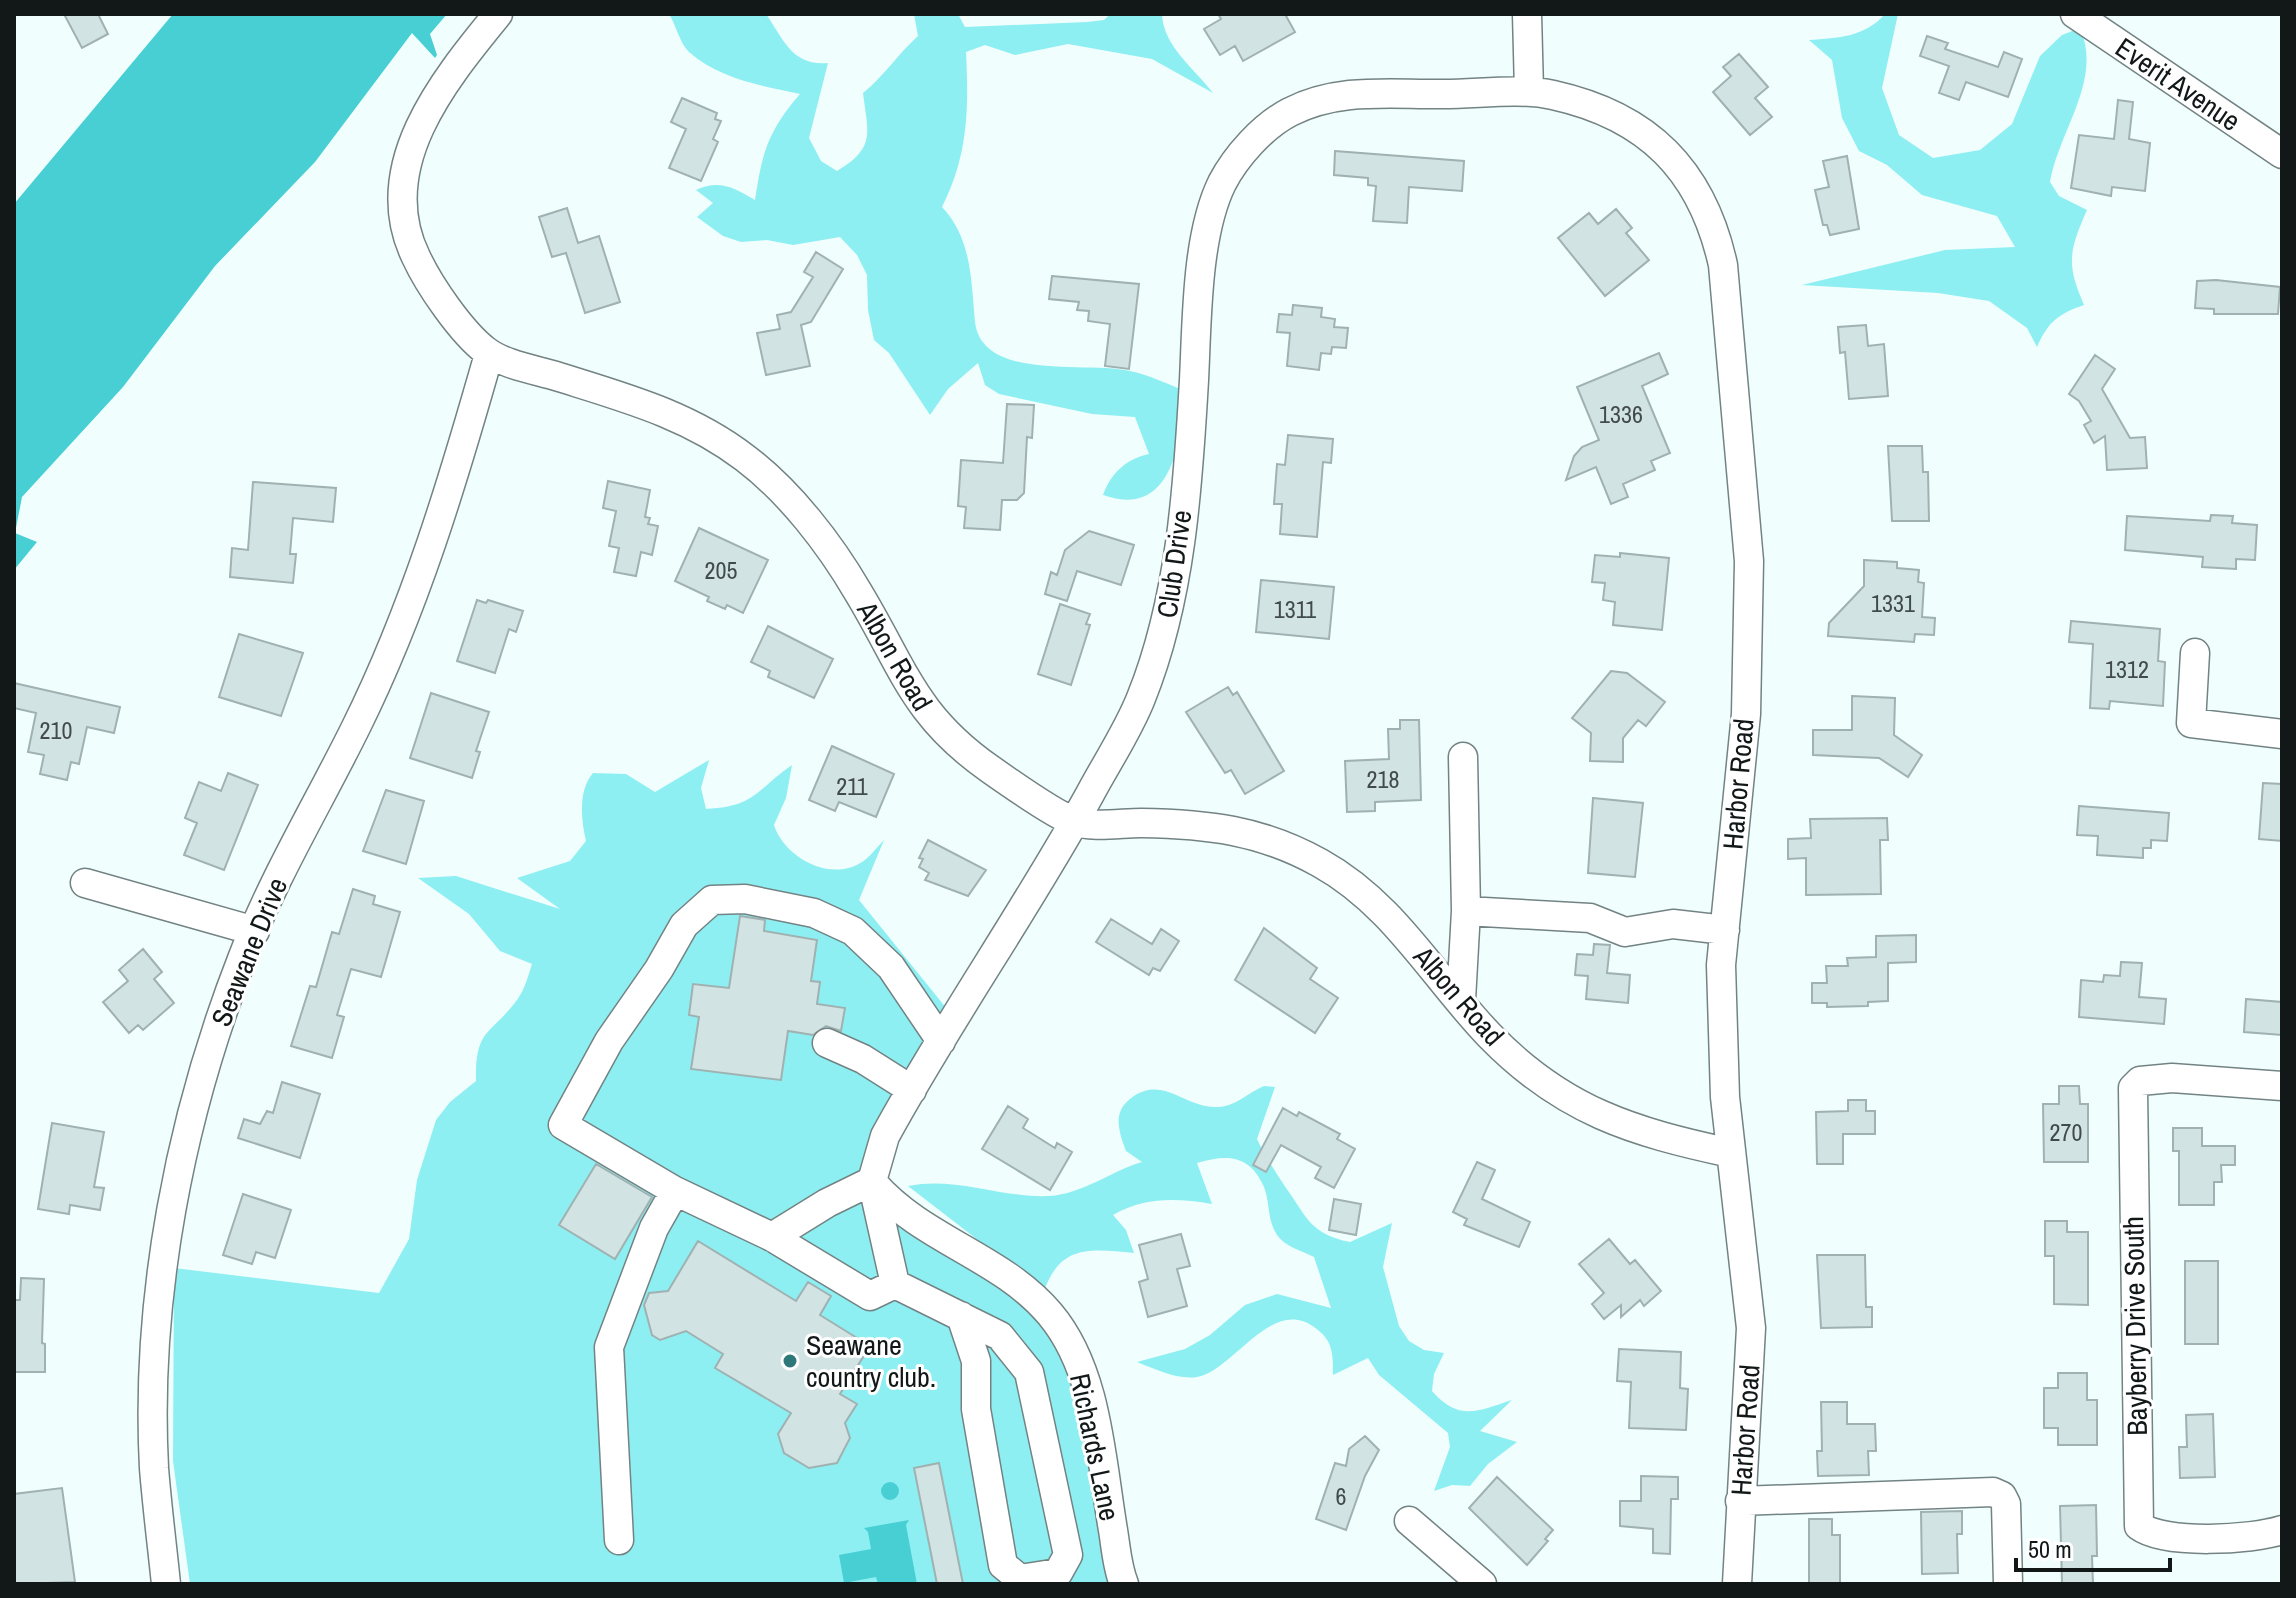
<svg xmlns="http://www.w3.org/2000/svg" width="2296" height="1598" viewBox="0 0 2296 1598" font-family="'Archivo Narrow',sans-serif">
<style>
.green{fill:#8eeff3}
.water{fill:#48cfd4}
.building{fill:#d2e3e4;stroke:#a0b1b1;stroke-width:2}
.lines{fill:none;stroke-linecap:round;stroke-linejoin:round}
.minor-casing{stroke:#738383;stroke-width:31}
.minor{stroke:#fff;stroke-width:28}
.poi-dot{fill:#2e787a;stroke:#fff;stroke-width:3}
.labels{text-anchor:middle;stroke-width:6;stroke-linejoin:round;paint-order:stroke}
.number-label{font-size:24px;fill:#424b4b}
.street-label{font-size:28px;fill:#121818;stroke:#fff}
.poi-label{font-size:28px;fill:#121818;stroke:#fff;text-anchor:start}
</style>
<rect width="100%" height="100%" fill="#f0fefe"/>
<path class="green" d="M669,14H766C784,40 792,66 828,63L809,138L821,161L837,171C876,147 868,134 863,93C884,76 898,54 918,36L914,14H958L965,27L1087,22L1104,20L1110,14H1162C1163,46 1195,69 1213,93L1152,59L1068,44L1015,55L985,45L966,52C969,109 968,156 942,207C972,239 971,280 975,322C982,382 1087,361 1130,371C1150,375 1169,385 1188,392C1180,440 1173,520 1103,495C1111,473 1126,459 1149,454L1135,417L1092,414L999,394L985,385L978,363L948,389L930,415L889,353L874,340L868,310L867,275L857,255L840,237L793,245L767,240L741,242L723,236L697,217L713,203L696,190C719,179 735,188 755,200C762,153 768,131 800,94C763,86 719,79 689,52C680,44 676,25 669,14Z
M1885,14H1898L1882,88L1899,135L1933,158L1980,150L2012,124L2040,56L2062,35L2080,28C2103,80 2059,130 2050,182L2059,196L2087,210C2069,251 2066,264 2084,305C2058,314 2048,322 2037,347L2027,328L1989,301L1938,293L1802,285L1945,250L2015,247L1997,216L1922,195L1887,165L1859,151L1842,118L1832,60L1809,40C1838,38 1865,37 1885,14Z
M709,760L701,788L706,809C755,807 756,790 792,765L786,798L774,825C784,857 830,883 862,862C870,857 877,847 884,840L859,900L955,1019L872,1169L884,1194L1052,1305L1124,1584H190L173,1461L174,1268L379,1293L409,1239L417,1180L436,1120L450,1102L476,1081C475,1028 490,1036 517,1000C525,989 528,976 532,964L500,951L469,914L418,878L456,876L560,909L517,878L570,861L586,841C581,820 578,790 593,773L626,774L655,792Z
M1264,1086L1275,1087L1257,1139C1266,1158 1275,1171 1286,1188C1307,1217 1310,1234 1350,1242L1392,1223L1383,1267L1399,1326L1409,1341L1424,1350L1444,1353L1434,1374L1432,1391C1459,1422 1478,1411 1512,1400L1480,1431L1517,1442L1488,1464L1470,1486L1452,1485L1434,1491L1450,1447L1448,1433L1379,1375L1368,1358L1333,1375C1333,1353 1333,1340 1314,1327C1271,1296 1233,1371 1197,1377C1177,1380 1155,1369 1137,1362L1185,1349L1210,1335L1245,1305L1277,1294L1331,1308L1314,1257C1302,1251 1284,1246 1277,1235C1267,1220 1270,1202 1264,1187C1250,1154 1226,1154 1197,1163L1212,1204C1176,1198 1145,1197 1113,1215L1126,1230L1134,1253C1090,1249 1061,1244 1044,1291L908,1186C955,1176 1001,1198 1049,1196C1083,1194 1111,1171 1142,1162L1126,1151C1119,1132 1112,1113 1130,1099C1162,1073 1185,1109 1218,1107C1235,1107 1249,1092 1264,1086Z"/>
<path class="water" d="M173,14H447L430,34L437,55L435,58L412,33L315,162L215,266L123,387L22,497L15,533L37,542L14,570V204Z
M881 1491a9 9 0 1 1 18 0a9 9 0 1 1-18 0Z
M909,1520L906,1525L917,1584H878L876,1577L844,1583L839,1555L871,1549L868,1532L864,1528Z"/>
<path class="building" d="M64,14H98L108,34L82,48Z
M1218,14H1285L1295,32L1243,61L1235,46L1220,55L1204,29L1221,19Z
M1927,36L1948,43L1945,49L1998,67L2004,52L2022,59L2008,97L1966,82L1959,100L1939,93L1949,66L1920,56Z
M1739,54L1768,87L1755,98L1772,117L1750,135L1713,92L1731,76L1723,67Z
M682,98L717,113L715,119L721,121L713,139L718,142L701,181L669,168L686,129L671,122Z
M2118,100L2133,102L2129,139L2150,143L2145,191L2112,187L2111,196L2071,188L2079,135L2114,139Z
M1335,151L1464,161L1462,191L1409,187L1407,223L1373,221L1376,186L1368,185V178L1334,175Z
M1847,156L1859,229L1830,235L1827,225H1823L1815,190L1829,187L1823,161Z
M567,208L578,243L599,236L620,302L585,313L566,253L552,257L539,217Z
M1616,209L1632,228L1626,233L1649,260L1605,296L1558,238L1589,213L1598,224Z
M816,252L843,269L811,322L801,325L810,366L766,375L757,333L780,329L777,315L791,312L813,277L804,272Z
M1052,276L1139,284L1129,369L1105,366L1110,324L1088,321L1089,311L1077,310L1079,302L1049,299Z
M2216,280L2280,287L2278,314H2214V309L2195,308L2197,281Z
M1293,305L1322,308L1321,317L1335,319L1334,327L1348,328L1346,348L1332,347L1331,354L1321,353L1319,370L1287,366L1290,333L1277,332L1279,314L1292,315Z
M1866,325L1868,346L1884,344L1888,396L1849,399L1845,352L1840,353L1838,327Z
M1659,353L1668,374L1642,386L1670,453L1651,461L1655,470L1623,484L1628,497L1611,504L1596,467L1566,480L1574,456L1582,447L1599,440L1577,387Z
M2095,355L2115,369L2102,389L2130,438L2145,437L2147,468L2107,470L2105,436L2094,443L2084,425L2091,421L2079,401L2069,394Z
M1007,404L1034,405L1032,438L1027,437L1024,493L1017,500H1002L1000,530L964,528L966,507L958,506L961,460L1003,463Z
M1288,435L1333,439L1331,463L1323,462L1317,537L1280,534L1282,504H1274L1277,464L1285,465Z
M1888,446H1922L1923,472H1928L1929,521H1892Z
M608,481L650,490L645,517L650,518L648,524L658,526L652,555L641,552L636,576L614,572L619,548L609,546L616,511L603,508Z
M253,482L336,488L333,522L293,518L290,554H296L293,583L230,577L232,548L248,550Z
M2211,515L2233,516L2232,523L2257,525L2255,560L2236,559V569L2202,567L2203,557L2125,550L2127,516L2210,521Z
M699,528L768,560L743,613L727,605L725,609L707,601L709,597L675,581Z
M1089,531L1134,545L1121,585L1077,571L1067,601L1045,594L1051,572L1057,575L1065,550Z
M1620,553L1669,558L1662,630L1613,625L1615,602L1603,600L1605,583L1592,582L1595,555L1620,557Z
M1864,560L1897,562V568L1919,570L1918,582L1924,583L1922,617L1935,618L1934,635L1915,634L1914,642L1828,636L1829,623L1864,586Z
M1261,580L1334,587L1329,639L1256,632Z
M477,600L486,603L488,600L523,611L516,632L509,629L495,673L457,661Z
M1060,604L1090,614L1086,624L1090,625L1071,685L1038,674Z
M2071,621L2160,629L2158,661L2165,662L2163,706L2110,701L2109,709L2090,708L2093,644L2069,642Z
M768,626L833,659L814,698L768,677L770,671L751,662Z
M239,634L303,653L281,716L219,697Z
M1611,671L1627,673L1665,702L1646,726L1638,720L1623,738V762L1590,761L1591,733L1572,718Z
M14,683L120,707L114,733L87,727L79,764L71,762L67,780L40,774L44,755L28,752L36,713L14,708Z
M1228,687L1233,695L1237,692L1284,771L1245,794L1231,770L1225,773L1186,712Z
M431,693L489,712L476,751L480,752L472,778L410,758Z
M1852,696L1895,698L1894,735L1922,755L1908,777L1879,758L1813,755V730H1852Z
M1400,720H1419L1421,800L1375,802V811L1347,812L1345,761L1389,759L1388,729H1400Z
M832,746L894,774L876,817L839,802L835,811L809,800Z
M228,773L258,785L224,870L184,855L197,823L185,818L199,782L221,791Z
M2263,783L2282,784V841L2259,839Z
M386,790L424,801L406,864L363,851Z
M1593,798L1643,803L1635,877L1588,873Z
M2079,806L2169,813L2167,841L2151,840V848H2143V858L2097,855L2098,836L2077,835Z
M1887,818L1888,840H1880L1881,894L1806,895V858L1788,859V839L1811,838L1810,819Z
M928,840L986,870L968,896L925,880L929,873L919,867L923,859L919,858Z
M353,889L375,896L373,904L400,912L381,977L351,969L337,1015L344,1017L332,1058L291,1046L310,986L316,987L332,932L339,934Z
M740,916L765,920L764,931L817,940L811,981L820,982L817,1004L845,1008L841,1031L826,1026L813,1035L788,1031L781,1080L691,1069L699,1017L689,1015L693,984L729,988Z
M1111,919L1152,944L1161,929L1179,941L1160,971L1153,968L1149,975L1096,942Z
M1264,928L1317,968L1310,979L1338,998L1315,1033L1235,980Z
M1916,935V962L1888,963V1001L1868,1002V1006L1827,1007V1003H1812V983H1827L1826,966H1848L1847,958L1876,957V936Z
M1594,944L1610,945L1607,973L1630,975L1628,1003L1586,999L1588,976L1575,975L1577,954L1593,955Z
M143,949L162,972L154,979L174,1003L143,1030L138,1025L129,1033L103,1002L128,981L119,970Z
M2121,962L2142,963L2139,997L2166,999L2164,1024L2079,1017L2081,980L2103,982L2104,975L2120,976Z
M2246,999L2282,1002V1035L2244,1032Z
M282,1082L320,1094L300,1158L238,1138L244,1119L260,1124L267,1111L273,1113Z
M2059,1086H2079L2080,1104H2088V1162H2044L2043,1104H2059Z
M1848,1100H1866V1111H1875V1134H1843V1164H1817L1816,1112L1848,1111Z
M1008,1106L1028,1119L1023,1128L1055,1148L1057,1143L1072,1152L1050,1190L982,1149Z
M1283,1108L1297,1116L1299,1112L1340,1134L1337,1139L1355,1149L1334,1188L1315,1178L1321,1167L1281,1145L1266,1172L1253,1165Z
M52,1123L104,1132L94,1187L104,1188L100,1210L70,1205L69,1214L38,1209Z
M2173,1128H2202V1146H2235V1165H2221L2222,1182H2214V1205H2179V1151H2173Z
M1477,1162L1495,1170L1482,1199L1530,1222L1519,1247L1464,1225L1467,1219L1453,1212Z
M596,1164L652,1197L615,1259L559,1225Z
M243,1194L291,1210L275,1258L256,1252L252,1264L223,1255Z
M1334,1199L1361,1204L1356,1235L1329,1230Z
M2045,1221H2067V1232H2088V1305L2054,1304V1256H2045Z
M1181,1234L1190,1266L1177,1269L1187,1306L1148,1317L1139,1282L1148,1279L1139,1245Z
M1609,1239L1630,1264L1635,1260L1661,1291L1644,1306L1640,1300L1621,1317V1305L1604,1319L1592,1304L1604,1293L1579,1264Z
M698,1241L796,1301L808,1282L831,1296L820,1315L870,1346L840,1394L857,1404L845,1423L850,1438L837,1463L809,1468L784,1453L778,1434L791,1413L715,1368L723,1354L686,1331L660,1340L652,1335L644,1305L649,1293L668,1291Z
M1817,1255H1865L1866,1307H1872V1327L1821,1328Z
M2185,1261H2218V1344H2185Z
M21,1278L44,1279L42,1343L45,1344V1372H14V1300H20Z
M1619,1349L1681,1352L1680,1388L1688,1389L1686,1430L1629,1428L1631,1382L1617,1381Z
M2058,1373H2087V1400H2097V1445H2058V1428H2044V1388H2058Z
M1821,1402H1847V1424H1875L1876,1451H1868L1869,1475L1818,1476L1817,1451H1822Z
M2213,1414L2215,1477L2180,1478L2179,1447H2187L2186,1415Z
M1365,1436L1379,1450L1365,1476L1346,1530L1316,1519L1335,1463L1346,1466L1349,1449Z
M939,1463L963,1584H937L914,1468Z
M1641,1476L1678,1477V1499H1671L1670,1554L1653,1553V1529L1620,1526V1501H1641Z
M1497,1477L1553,1530L1545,1539L1548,1541L1527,1565L1469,1508Z
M62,1488L75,1582L14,1584V1494Z
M2096,1505L2097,1556H2092L2093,1584H2062L2060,1506Z
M1962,1511V1534H1957L1958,1573L1922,1574L1921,1512Z
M1809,1519H1832V1535H1840V1584H1809Z"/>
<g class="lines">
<g class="minor-casing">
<path id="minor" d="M498,14C444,80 372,167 416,257C429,285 461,332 486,351C504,365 537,370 559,377C626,398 689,415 745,458C790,492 830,544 858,592C904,668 913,715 990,769C1007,781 1056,815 1073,821C1092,828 1121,823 1141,823C1207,824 1261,830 1320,863C1394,904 1433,977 1490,1036C1563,1111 1633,1132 1731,1153
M1527,14L1529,91
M2075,14L2282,154
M2195,653L2191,723L2282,734
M85,883L255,931
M1466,911L1590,918L1625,932L1673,924L1725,930
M1461,1000L1466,911L1463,757
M941,1041L891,967L853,931L814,913L745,899L712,900L684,925L659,969L609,1041L563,1125L675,1191L772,1237L870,1296L895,1284L1000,1336L1029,1372L1068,1555L1058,1573L1020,1579L1003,1565L976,1409V1361L961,1316
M827,1043L863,1059L912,1090
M2282,1086L2172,1078L2140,1081L2133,1088L2139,1526C2165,1545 2251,1540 2282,1530
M874,1184C923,1240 1002,1257 1050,1314C1098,1371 1101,1460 1113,1530C1116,1548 1117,1567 1124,1584
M772,1237L827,1203L872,1181
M895,1284L872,1181L885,1136C949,1019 1026,910 1090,794C1107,762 1128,731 1141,698C1181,599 1188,486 1194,380C1197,322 1196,236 1222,183C1236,156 1263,126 1290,112C1337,88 1386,94 1437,94C1475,95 1515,87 1553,95C1648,116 1702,170 1723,265L1749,561L1746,714L1721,965L1725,1097L1751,1328L1737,1584
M1740,1501L1993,1492L2002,1496L2006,1504L2008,1584
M1409,1521L1482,1584
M619,1540L609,1347L654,1228L675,1191
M166,1584C162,1545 157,1506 154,1468C145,1298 180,1118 242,959C273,878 318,804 356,727C415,608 453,481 489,354"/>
</g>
<use href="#minor" class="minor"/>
</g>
<circle class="poi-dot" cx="790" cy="1361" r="8"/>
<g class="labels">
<g class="number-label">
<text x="1621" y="423">1336</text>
<text x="721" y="579">205</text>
<text x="1893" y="612">1331</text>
<text x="1295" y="618">1311</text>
<text x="2127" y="678">1312</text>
<text x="56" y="739">210</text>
<text x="1383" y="788">218</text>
<text x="852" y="795">211</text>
<text x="2066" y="1141">270</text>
<text x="1341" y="1505">6</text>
</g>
<g class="street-label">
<text transform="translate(2178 84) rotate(34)" y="10">Everit Avenue</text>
<text transform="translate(1174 564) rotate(-82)" y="10">Club Drive</text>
<text transform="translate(895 656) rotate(60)" y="10">Albon Road</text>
<text transform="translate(1738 784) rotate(-85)" y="10">Harbor Road</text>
<text transform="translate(249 952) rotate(-68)" y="10">Seawane Drive</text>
<text transform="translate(1459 996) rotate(49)" y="10">Albon Road</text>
<text transform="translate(2135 1326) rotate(-91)" y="10">Bayberry Drive South</text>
<text transform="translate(1745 1430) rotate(-86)" y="10">Harbor Road</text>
<text transform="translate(1095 1447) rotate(78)" y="10">Richards Lane</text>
</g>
<g class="poi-label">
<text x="806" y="1355">Seawane<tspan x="806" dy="32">country club.</tspan></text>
</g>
</g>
<rect width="2296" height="1598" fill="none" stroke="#121818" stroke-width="32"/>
<path d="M2016 1558v12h154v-12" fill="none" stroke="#121818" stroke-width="4"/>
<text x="2028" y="1558" font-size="24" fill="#121818" stroke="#ffffff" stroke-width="6" paint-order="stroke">50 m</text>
</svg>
